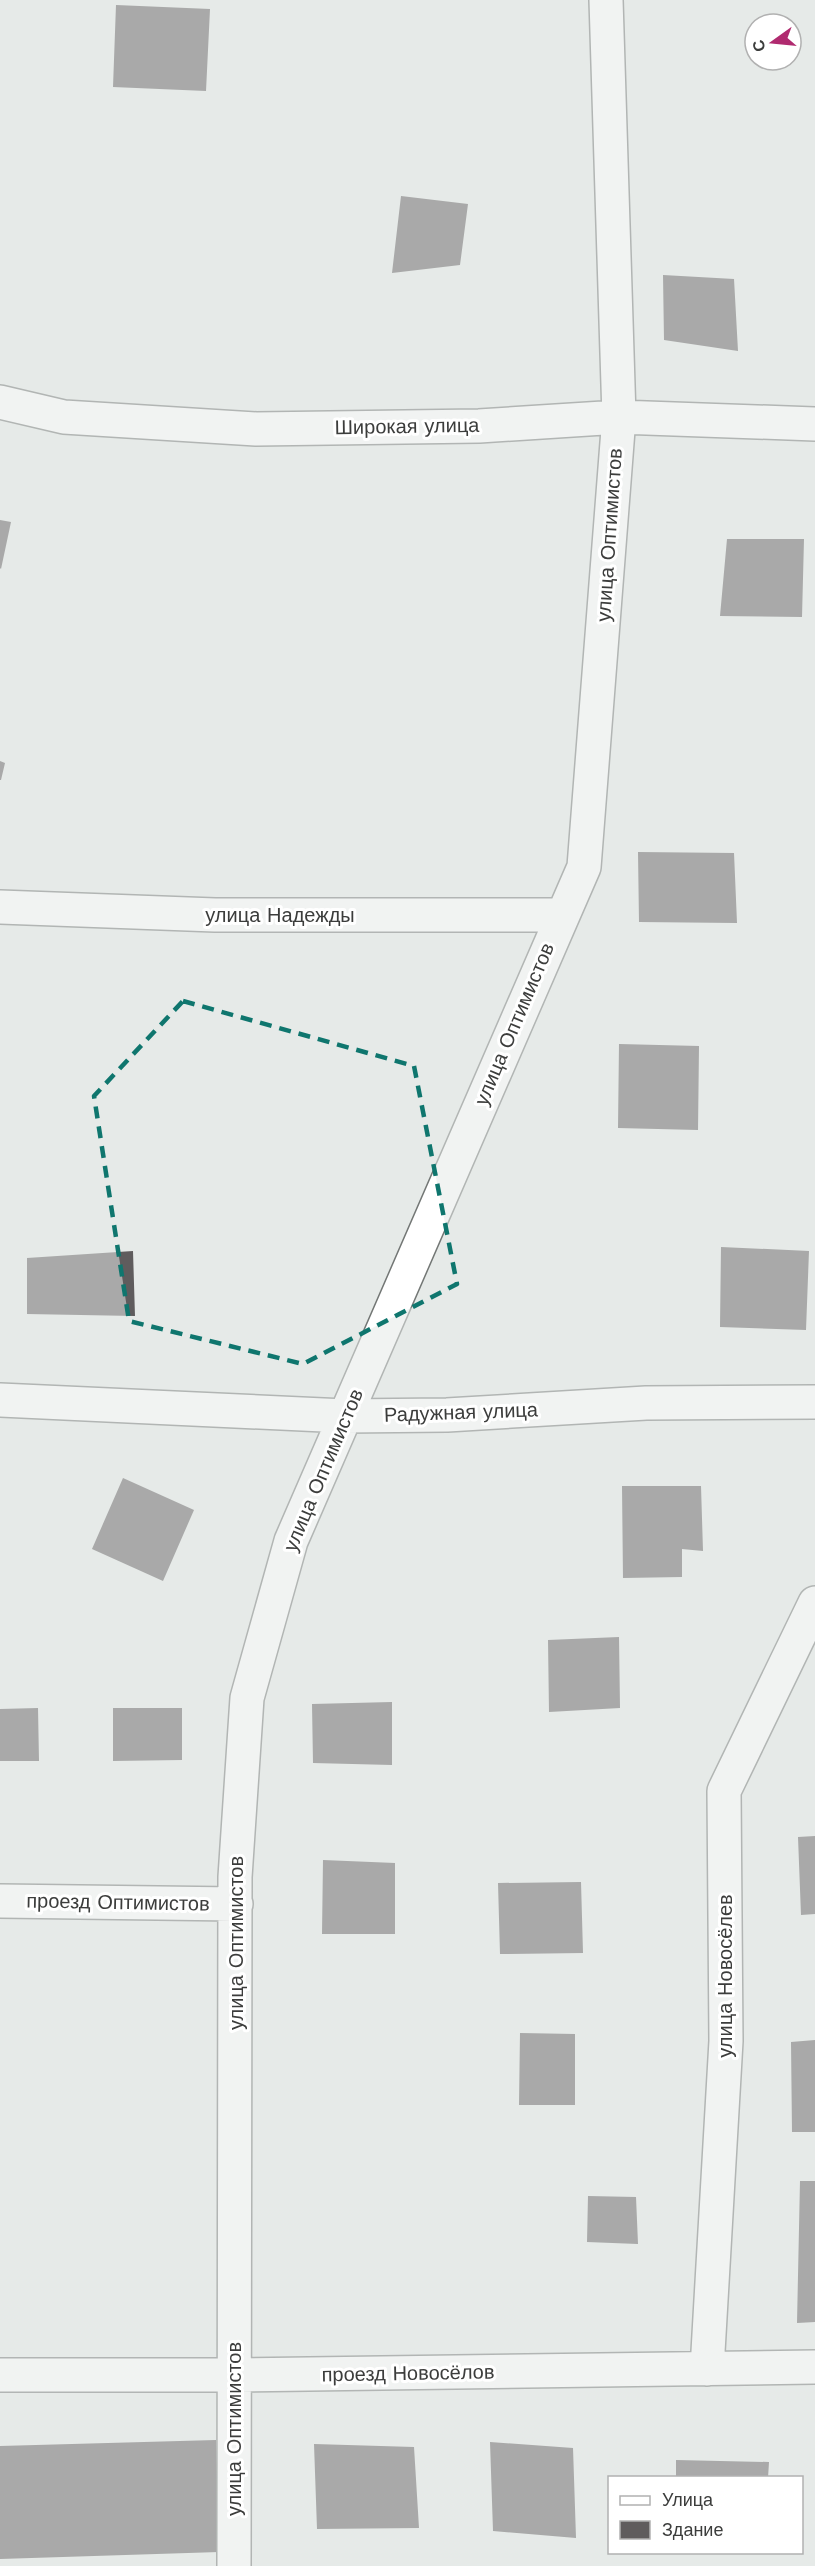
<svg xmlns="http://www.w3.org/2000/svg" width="815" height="2566" viewBox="0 0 815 2566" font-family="'Work Sans',sans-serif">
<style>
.building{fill:#5f5c5d}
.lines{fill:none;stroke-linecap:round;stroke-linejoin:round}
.street-casing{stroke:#737775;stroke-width:36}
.street{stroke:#fff;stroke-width:33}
.marked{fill:none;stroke:#0f766e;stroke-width:4.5;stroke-dasharray:12 8;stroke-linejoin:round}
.labels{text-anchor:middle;stroke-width:6;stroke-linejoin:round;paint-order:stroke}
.street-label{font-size:20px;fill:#3c3d3c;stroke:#fff}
</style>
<rect width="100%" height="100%" fill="#e6eae8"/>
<path class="building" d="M116,5L210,9L206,91L113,87Z
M401,196L468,204L460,265L392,273Z
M663,275L734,279L738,351L664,340Z
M0,520L11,522L1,569L0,568Z
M727,539H804L802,617L720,616Z
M0,761L5,763L1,780H0Z
M638,852L734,853L737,923L639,922Z
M619,1044L699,1046L698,1130L618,1128Z
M721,1247L809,1251L806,1330L720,1327Z
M133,1251L135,1316L27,1314V1258Z
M123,1478L194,1510L163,1581L92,1549Z
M622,1486H701L703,1551L682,1549V1577L623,1578Z
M619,1637L620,1708L549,1712L548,1640Z
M392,1702V1765L313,1763L312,1704Z
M38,1708L39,1761H0V1709Z
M113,1708H182V1760L113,1761Z
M815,1836V1914L801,1915L798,1837Z
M323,1860L395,1863V1934H322Z
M581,1882L583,1953L500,1954L498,1883Z
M520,2033L575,2034V2105H519Z
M815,2040V2132H792L791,2042Z
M800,2181H815V2322L797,2323Z
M588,2196L636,2197L638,2244L587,2242Z
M216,2440L219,2552L0,2559V2446Z
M490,2442L573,2448L576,2538L493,2531Z
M314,2444L414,2447L419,2528L317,2529Z
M676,2460L769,2462L768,2478H676Z"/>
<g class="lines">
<g class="street-casing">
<path id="street" d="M0,402L64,417L256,429L479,426L619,417L815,424
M0,907L215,915H561
M0,1400L345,1416L447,1415L646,1403L815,1402
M0,1901L236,1904
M707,2369L726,2041L724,1791L815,1603
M0,2375H235L815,2367
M234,2566L235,1877L247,1698L291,1541L584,867L619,417L606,0"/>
</g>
<use href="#street" class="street"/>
</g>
<path d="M0 0H815V2566H0ZM183,1001L414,1066L457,1284L303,1364L129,1321L94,1096Z" fill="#e6eae8" fill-opacity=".55" fill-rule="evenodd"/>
<path class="marked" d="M183,1001L414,1066L457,1284L303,1364L129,1321L94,1096Z"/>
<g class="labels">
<g class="street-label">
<text transform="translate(407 426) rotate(-1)" y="7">Широкая улица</text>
<text transform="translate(609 535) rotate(-86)" y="7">улица Оптимистов</text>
<text x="280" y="922">улица Надежды</text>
<text transform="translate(514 1024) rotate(-67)" y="7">улица Оптимистов</text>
<text transform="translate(461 1412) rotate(-2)" y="7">Радужная улица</text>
<text transform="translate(323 1470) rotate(-67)" y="7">улица Оптимистов</text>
<text transform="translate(118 1902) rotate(1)" y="7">проезд Оптимистов</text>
<text transform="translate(236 1943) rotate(-90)" y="7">улица Оптимистов</text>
<text transform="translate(725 1976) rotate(-90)" y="7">улица Новосёлев</text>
<text transform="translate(408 2373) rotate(-1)" y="7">проезд Новосёлов</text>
<text transform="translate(234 2429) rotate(-90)" y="7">улица Оптимистов</text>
</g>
</g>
<rect x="608" y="2476" width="195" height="78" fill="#ffffff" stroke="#b1b1b1" stroke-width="1.5"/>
<rect x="620" y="2496" width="30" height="9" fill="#ffffff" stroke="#b1b1b1" stroke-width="1.5"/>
<text x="662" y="2506" font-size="18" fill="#3c3d3c">Улица</text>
<rect x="620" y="2521" width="30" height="18" fill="#5f5c5d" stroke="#b1b1b1" stroke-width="1.5"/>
<text x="662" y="2536" font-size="18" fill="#3c3d3c">Здание</text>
<g transform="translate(773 42) rotate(255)"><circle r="28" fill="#ffffff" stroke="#b1b1b1" stroke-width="1.5"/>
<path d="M0-4.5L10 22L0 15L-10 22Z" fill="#b02a6f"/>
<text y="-9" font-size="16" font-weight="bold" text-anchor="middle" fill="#3c3d3c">С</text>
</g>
</svg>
